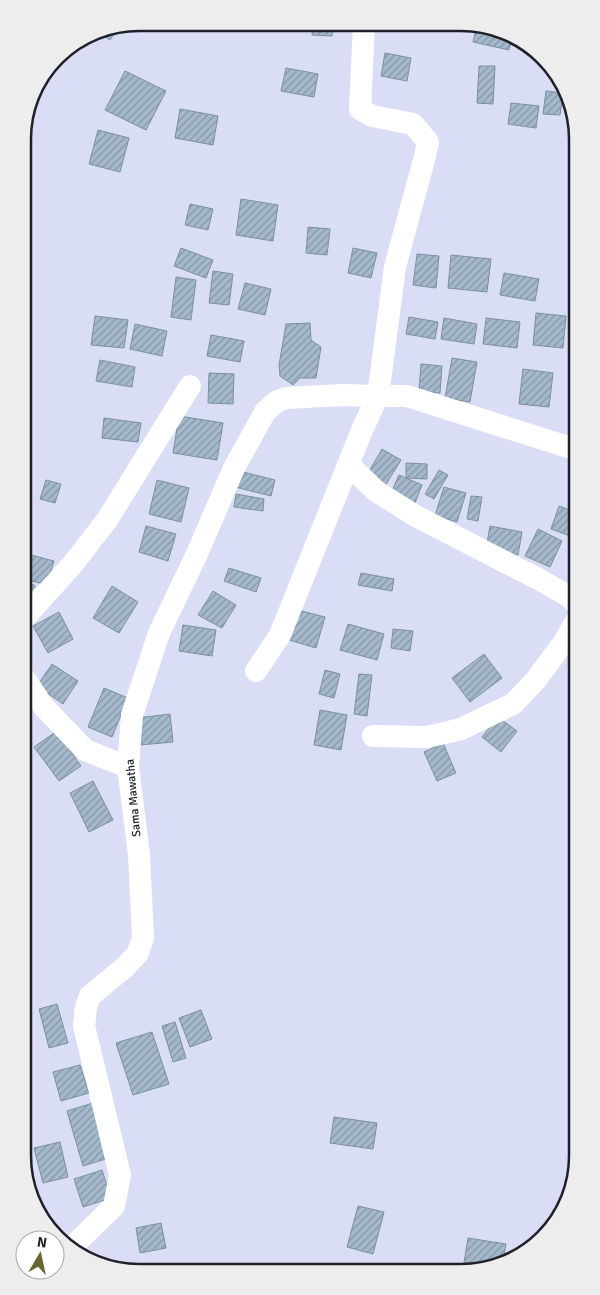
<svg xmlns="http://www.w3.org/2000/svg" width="600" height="1295" viewBox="0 0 600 1295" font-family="Signika,sans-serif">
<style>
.building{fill:url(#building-hatch);stroke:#7c8fa1}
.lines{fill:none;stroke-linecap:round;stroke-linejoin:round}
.minor{stroke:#fff;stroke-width:22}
.labels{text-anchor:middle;stroke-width:4;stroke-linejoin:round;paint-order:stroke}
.street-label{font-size:12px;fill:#1f202a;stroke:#fff}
.rim{fill:none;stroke:#1f202a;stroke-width:2.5}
</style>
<defs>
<pattern id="building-hatch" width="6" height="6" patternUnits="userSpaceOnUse" patternTransform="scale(1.25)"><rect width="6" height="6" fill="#a4b9cb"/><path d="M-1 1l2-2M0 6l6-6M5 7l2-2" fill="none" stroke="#8596a5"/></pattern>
</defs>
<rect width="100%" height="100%" fill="#daddf6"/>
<path class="building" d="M172,23H200L198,31L171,26Z
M313,24H333L332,36L312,35Z
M477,25H484L512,39L509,50L473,42Z
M119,26L110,40L96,31Z
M385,53L411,58L407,81L381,76Z
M479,66H495L493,104L477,103Z
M286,68L318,74L314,97L281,91Z
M125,71L166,91L146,130L105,110Z
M546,91L563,93L560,115L543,114Z
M511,103L539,106L536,128L508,124Z
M180,109L218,116L213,145L175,138Z
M98,130L129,138L120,172L89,164Z
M241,199L278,205L273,241L236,235Z
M190,204L213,209L208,230L185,225Z
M308,227L330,229L327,255L306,253Z
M181,248L213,260L206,278L174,266Z
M353,248L377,253L371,278L348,273Z
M417,254L439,256L436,288L413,285Z
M451,255L491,259L487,292L448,288Z
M213,271L233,274L229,305L209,303Z
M504,273L539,279L535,301L500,295Z
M176,277L196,280L191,320L171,317Z
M245,283L271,289L265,315L238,309Z
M536,313L566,316L563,348L533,345Z
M95,316L128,320L124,348L91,345Z
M409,317L438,322L435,339L406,334Z
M444,318L477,324L474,344L441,339Z
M486,318L520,322L517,348L483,344Z
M310,323L311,340L321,347L316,378H300L293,385L280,376L279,365L286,324Z
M135,324L167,331L162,356L130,349Z
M211,335L244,341L240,362L207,356Z
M452,358L477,362L470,402L445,398Z
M100,360L135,367L132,387L96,381Z
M421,364L442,366L440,393L419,391Z
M523,369L553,373L549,407L519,404Z
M209,373L234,374L233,404L208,403Z
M179,416L223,423L217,460L173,453Z
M104,418L141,423L138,442L102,438Z
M382,449L401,460L385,486L367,475Z
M406,463L427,464V479L406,478Z
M439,470L448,475L434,499L425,494Z
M239,471L275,480L271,496L235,487Z
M399,475L422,485L415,503L391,493Z
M46,480L61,484L55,503L40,499Z
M157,480L189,488L181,522L149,514Z
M444,487L466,493L457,522L435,515Z
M236,494L264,499L263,511L234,507Z
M471,496L482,497L478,521L467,519Z
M559,506L575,512V533L573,537L551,529Z
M146,526L176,534L168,561L139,552Z
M490,526L522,532L518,555L486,549Z
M538,529L562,541L550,567L525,556Z
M31,555L54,561L47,585L25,579Z
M229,568L261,578L256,592L224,581Z
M361,573L394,579L392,591L358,585Z
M24,579L35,586L25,600H24Z
M112,586L138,602L119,633L93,618Z
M213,591L236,605L222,628L198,615Z
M298,610L325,617L316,648L289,640Z
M59,612L73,639L48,653L33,626Z
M348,624L384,634L377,660L340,650Z
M183,625L216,630L212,656L179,651Z
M393,629L413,631L410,651L391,648Z
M484,654L502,678L470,702L452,678Z
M52,664L78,681L63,704L37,686Z
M325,670L340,674L334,698L319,694Z
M359,674L372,675L367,716L354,714Z
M104,688L128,698L112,737L88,727Z
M320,710L347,715L341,750L314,745Z
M170,714L173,742L140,745L137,718Z
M498,717L517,731L501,752L482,737Z
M57,731L81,766L59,781L34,747Z
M443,743L456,773L437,781L424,752Z
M93,781L113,820L89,832L70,793Z
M57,1004L68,1043L49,1048L39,1009Z
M201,1010L212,1039L190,1047L179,1018Z
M175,1022L186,1058L173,1062L162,1026Z
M152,1032L169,1084L133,1095L116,1043Z
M80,1065L89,1093L61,1101L53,1072Z
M93,1103L109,1158L83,1166L67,1111Z
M334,1117L377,1123L373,1149L330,1143Z
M60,1142L68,1177L43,1183L34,1148Z
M102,1170L111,1198L83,1207L74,1179Z
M358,1206L384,1212L373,1254L347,1247Z
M161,1223L166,1248L140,1253L136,1228Z
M468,1238L506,1244L503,1261L492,1268L463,1269Z"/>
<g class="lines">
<path class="minor" d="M364,24L360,109L372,116L413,124L428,142L425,156L395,267L378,396H407L571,448
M348,464L376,491L414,515L540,580L570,597L575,603
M25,617L72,565L107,520L190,386
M25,679L43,706L85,750L128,767
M373,736L427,737L461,729L513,704L535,681L564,642L575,623
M71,1248L114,1206L120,1175L84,1026L86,1007L90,996L125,967L138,953L143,938L139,855L128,767L132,715L159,633L196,556L234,468L265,412L276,402L286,398L342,395L378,396L362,430L280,635L256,671"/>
</g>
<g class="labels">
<g class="street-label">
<text transform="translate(133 798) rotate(-95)" y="4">Sama Mawatha</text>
</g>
</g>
<path d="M0 0H600V1295H0ZM139 31H461A108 108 0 0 1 569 139V1156A108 108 0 0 1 461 1264H139A108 108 0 0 1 31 1156V139A108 108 0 0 1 139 31Z" fill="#ededee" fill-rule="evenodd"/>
<path class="rim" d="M139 31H461A108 108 0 0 1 569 139V1156A108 108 0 0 1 461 1264H139A108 108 0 0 1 31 1156V139A108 108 0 0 1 139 31Z"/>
<g transform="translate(40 1255) rotate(9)"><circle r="24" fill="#ffffff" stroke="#a5a6aa"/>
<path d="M0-4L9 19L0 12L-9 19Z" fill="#686532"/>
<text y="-8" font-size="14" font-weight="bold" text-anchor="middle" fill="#1f202a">N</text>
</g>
</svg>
